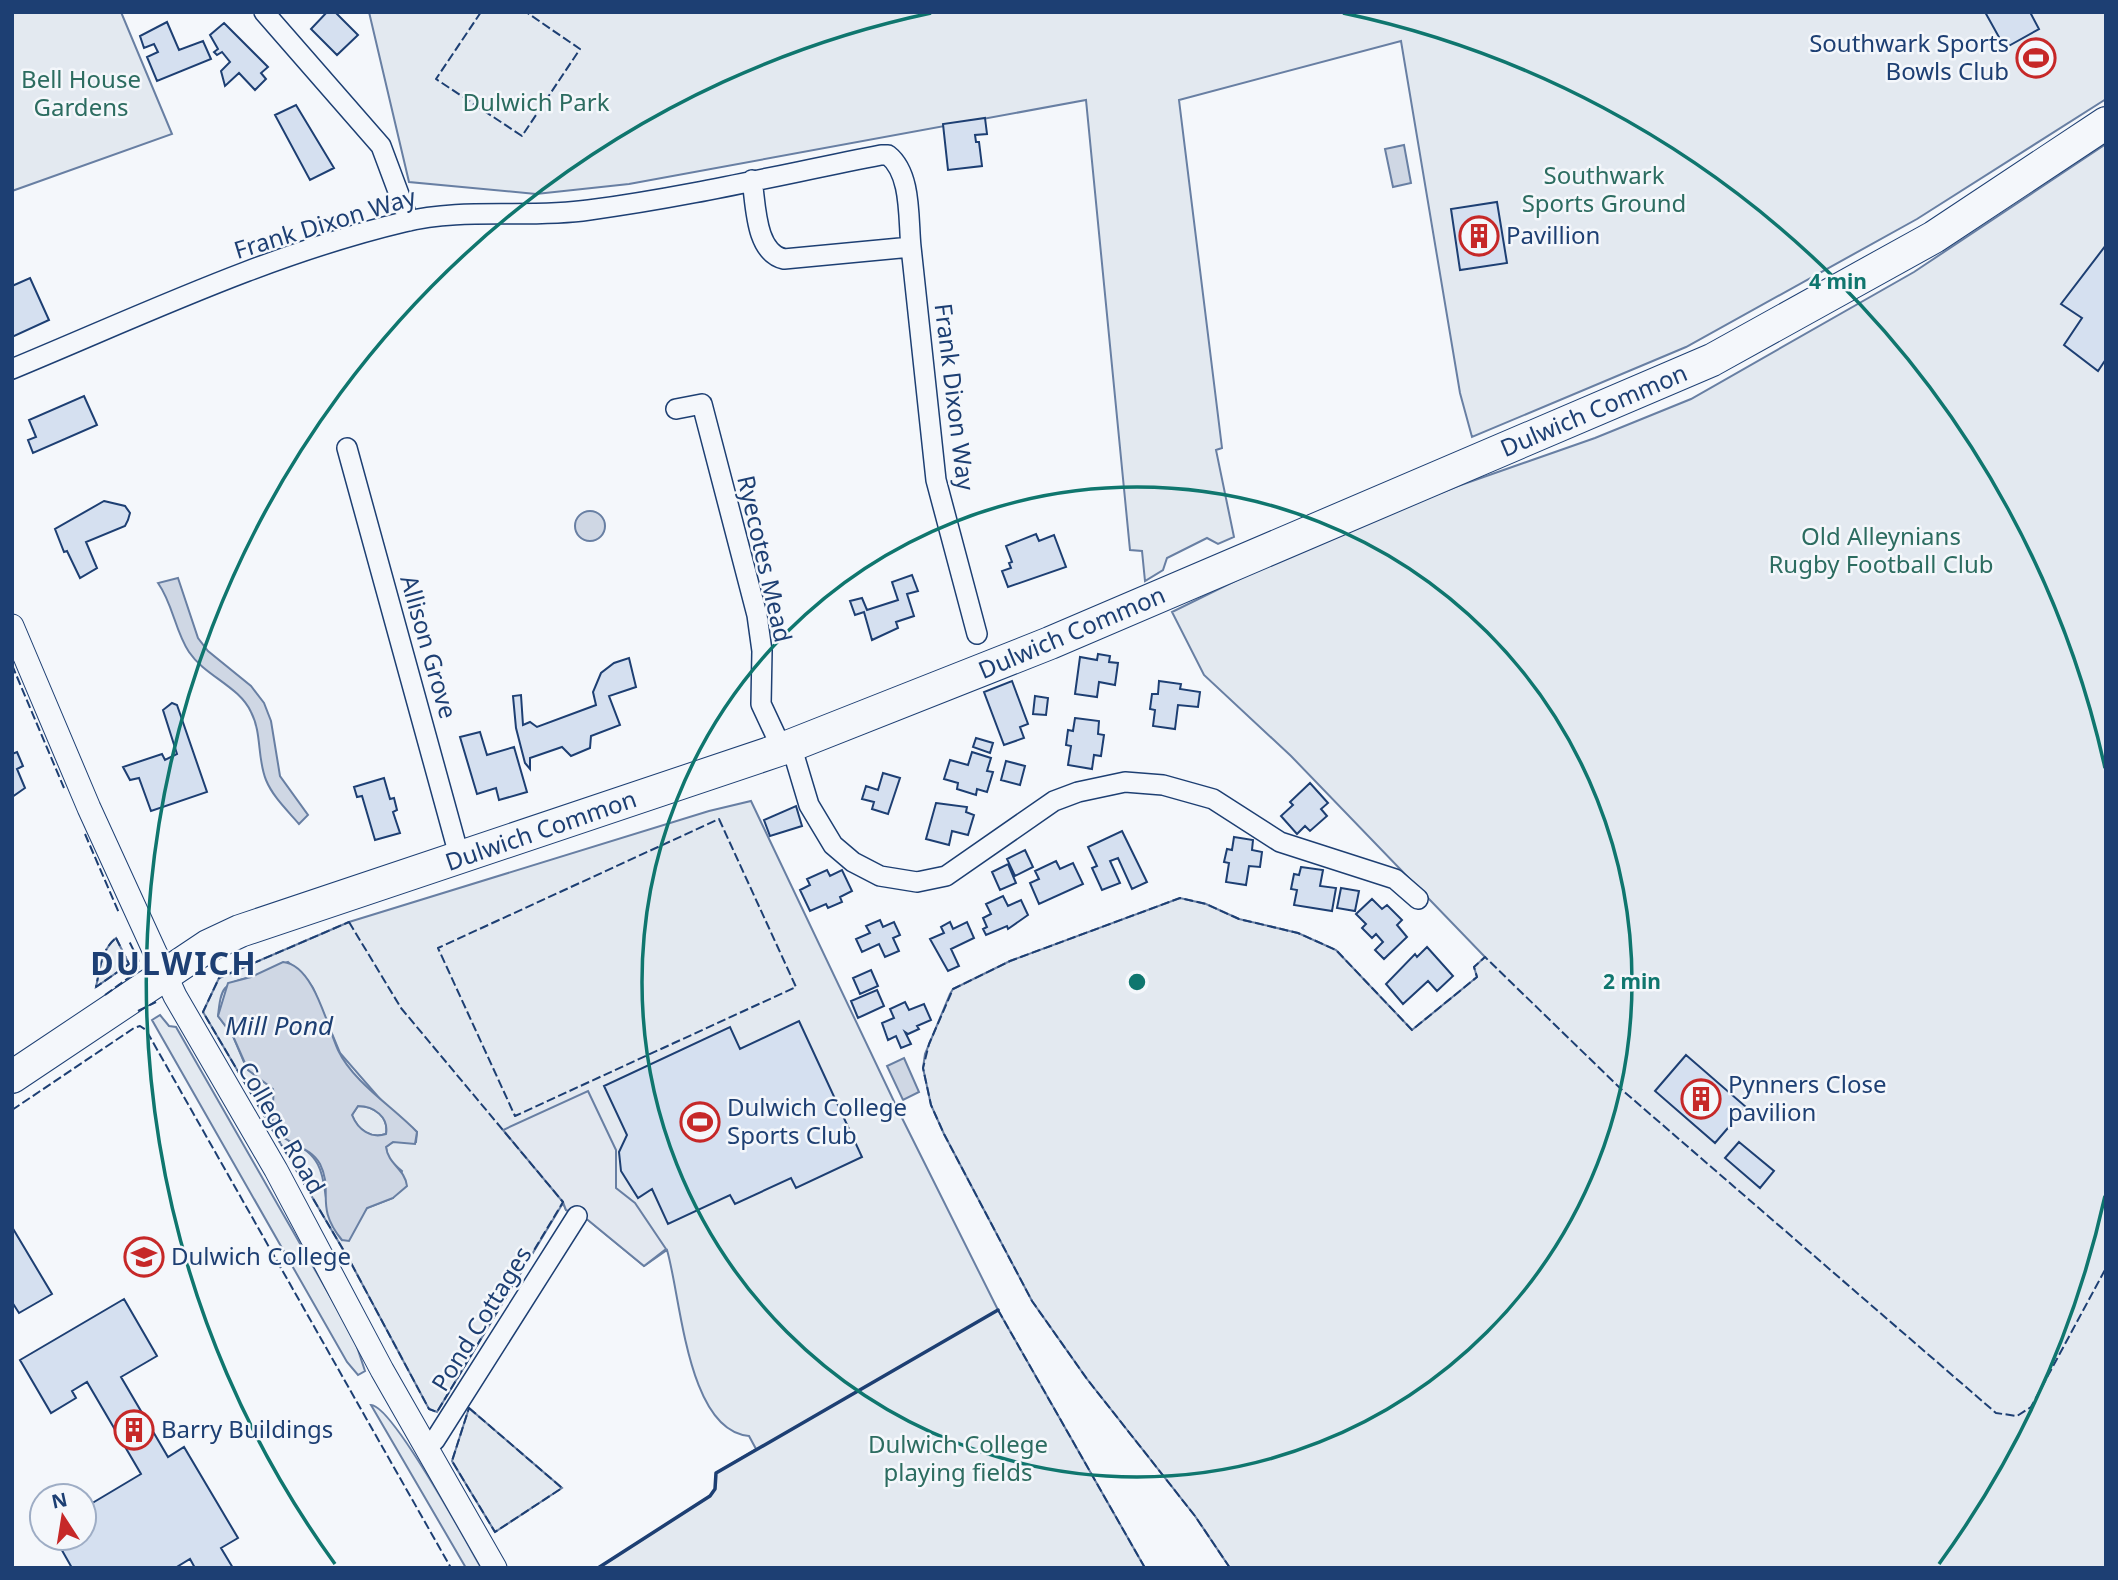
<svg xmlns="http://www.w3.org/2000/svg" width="2118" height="1580" viewBox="0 0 2118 1580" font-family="'Noto Sans',sans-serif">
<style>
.green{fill:#e3e9f0;stroke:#687fa3;stroke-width:2;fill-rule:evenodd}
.parking{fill:#e3e8f0;stroke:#687fa3;stroke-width:2}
.water{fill:#cfd7e4;stroke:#687fa3;stroke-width:2;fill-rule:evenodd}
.building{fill:#d5e0f0;stroke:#1d3f73;stroke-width:2}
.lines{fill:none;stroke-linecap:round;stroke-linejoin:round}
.minor-casing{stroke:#1d3f73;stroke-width:22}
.tertiary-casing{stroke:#1d3f73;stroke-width:25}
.trunk-casing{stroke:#1d3f73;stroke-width:34}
.minor{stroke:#f4f7fb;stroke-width:19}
.tertiary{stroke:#f4f7fb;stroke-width:23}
.trunk{stroke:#f4f7fb;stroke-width:32}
.fence{stroke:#1d3f73;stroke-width:2;stroke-dasharray:9 3.5;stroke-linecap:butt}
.wall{stroke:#1d3f73;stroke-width:3.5}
.ring{fill:none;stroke:#0f766e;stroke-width:3.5}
.labels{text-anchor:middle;stroke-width:5;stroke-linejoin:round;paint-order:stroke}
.poi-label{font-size:24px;fill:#1d3f73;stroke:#f4f7fb;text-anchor:start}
.park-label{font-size:24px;fill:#2c6c60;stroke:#f4f7fb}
.street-label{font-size:24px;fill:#1d3f73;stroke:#f4f7fb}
.water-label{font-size:26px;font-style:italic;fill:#1d3f73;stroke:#f4f7fb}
.district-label{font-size:32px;font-weight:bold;letter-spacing:2px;fill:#1d3f73;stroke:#f4f7fb}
.centre{fill:#0f766e;stroke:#f4f7fb;stroke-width:3.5}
.ring-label{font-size:21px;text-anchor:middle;font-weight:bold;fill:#0f766e;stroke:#f4f7fb;stroke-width:5;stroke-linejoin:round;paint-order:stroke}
</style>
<rect width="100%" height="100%" fill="#f4f7fb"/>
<path class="green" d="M12,12H121L172,134L12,191Z
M369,12H2106V99L1917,219L1686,347L1472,437L1460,393L1401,41L1179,100L1222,448L1216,450L1234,537L1218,544L1207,538L1167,558L1163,570L1145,581L1142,551L1130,550L1086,100L629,184L536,194L409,182Z
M2106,144V1568H1230L1195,1516L1087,1379L1032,1301L944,1134L931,1105L923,1068L925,1054L950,994L953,989L1010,961L1180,898L1206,904L1239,919L1298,933L1336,950L1412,1030L1477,977L1474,967L1485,957L1291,756L1204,675L1172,612L1300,549L1458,486L1595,438L1691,399L1914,272Z
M751,801L900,1114L998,1310L1145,1568H598L710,1496L715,1489L716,1473L756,1449L749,1436C687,1431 681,1297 667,1250L644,1266L588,1220L566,1210L563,1203L437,1412L429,1409L351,1263L203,1012L219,978L349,922L709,811ZM288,962L305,977L313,988L340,1053L387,1107L417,1132L416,1142H393L386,1147L388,1159L402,1171L393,1198L367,1208L342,1240C312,1204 342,1162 289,1141L273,1089L246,1067L233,1036L218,1016C221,987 223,984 250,977C263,974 276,967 288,962Z
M116,938L129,964L96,987C100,969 101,950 116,938Z
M160,1015L169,1026L176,1027L354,1338L365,1371L358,1375L347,1362L152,1020Z
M358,1106C374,1106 389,1117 386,1134C371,1139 358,1130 352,1115Z
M371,1405C392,1405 467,1543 481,1568H466Z
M469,1408L562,1488L495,1532L452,1461Z"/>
<path class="parking" d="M588,1091L616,1150V1188L635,1203L666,1249L644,1266L588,1220L566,1210L563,1202L503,1130Z"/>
<path class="water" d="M1404,145L1411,183L1393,187L1385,149Z
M575 526a15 15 0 1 1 30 0a15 15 0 1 1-30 0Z
M178,578L198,638L208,651L251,686L264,703L271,721L280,776L308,815L299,824C287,810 273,797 266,780C257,758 262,733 251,712C239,686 205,676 189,652C175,631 173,604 158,583Z
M283,962C314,965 327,1026 338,1050C353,1082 393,1107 417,1132L415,1144L393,1142L386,1147C388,1164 405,1169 407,1186L393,1198L367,1208L349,1241L342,1240C314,1206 334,1192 320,1164C309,1143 278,1145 273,1122C270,1111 275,1100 273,1089L248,1070L233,1036L218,1016L228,983L251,977ZM358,1106C374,1106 389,1117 386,1134C371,1139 358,1130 352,1115Z
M904,1058L919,1092L903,1100L887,1066Z"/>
<path class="building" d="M327,12H335L358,35L337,55L311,29Z
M1985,12H2030L2039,29L2005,48Z
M167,22L179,50L203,41L211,59L157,81L147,57L158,52L154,44L144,48L140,36Z
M224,23L268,67L261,73L266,79L255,90L239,73L225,86L221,71L230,62L222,52L217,55L214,52L218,49L210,35Z
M296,105L334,168L310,180L275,115Z
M985,118L987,134L975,135L976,142H979L982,166L948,170L943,124Z
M1497,202L1507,263L1460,270L1451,209Z
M2106,245V359L2098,371L2064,345L2082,318L2061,304Z
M30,278L49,320L12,337V286Z
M84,396L97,425L33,453L28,440L36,437L29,420Z
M104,501L125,506L130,513L128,520L125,526L86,542L97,568L80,578L67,551L64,552L55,529Z
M1036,534L1039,541L1054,535L1066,567L1008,587L1002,571L1011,568L1009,563L1012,562L1006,546Z
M912,575L918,591L907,594L914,616L896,622L898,628L872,640L864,612L855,615L850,601L862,598L867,610L898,600L892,582Z
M1098,654L1110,656L1109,662L1118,663L1115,685L1099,682L1097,697L1075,694L1080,657L1097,660Z
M629,658L636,687L609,696L620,725L591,736L590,748L571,756L562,747L530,758V769L525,763L516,728L513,696L521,695L523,725L530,722L537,727L596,705L593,692L601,673L614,663Z
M1012,681L1028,724L1020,727L1024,738L1004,745L984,692Z
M1159,681L1181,684L1180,689L1200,692L1198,707L1178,705L1175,729L1153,726L1155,710L1150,709L1152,694H1158Z
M1035,696L1048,698L1046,715L1033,714Z
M172,703L177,705L207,792L151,811L139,778L130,780L123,767L162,754L165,760L177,754L163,710Z
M1075,718L1099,721L1098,734L1104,735L1101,756L1094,755L1092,769L1068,765L1071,746L1066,745L1068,730L1073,731Z
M480,732L487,755L514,747L527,792L499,800L496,788L477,794L460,737Z
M976,738L993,743L990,753L973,747Z
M17,752L23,766L17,769L25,788L12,797V754Z
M972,752L991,758L987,771L993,772L987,792L977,789L976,795L957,789L958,783L944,779L950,760L968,765Z
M1006,761L1025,766L1020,785L1001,780Z
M883,773L900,778L888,814L872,809L874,802L862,799L866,786L878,790Z
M384,778L390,799L394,798L397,810L393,812L400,833L375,840L362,796L357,797L354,787Z
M1310,783L1328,803L1321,809L1327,816L1310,831L1305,826L1297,834L1281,816L1293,805L1290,802Z
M936,803L967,807L966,812L974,815L968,835L952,831L949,845L926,839Z
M796,806L802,826L770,836L764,820Z
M1122,831L1147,882L1132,889L1118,858L1110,861L1120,883L1102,890L1092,868L1097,866L1088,847Z
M1234,837L1253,840L1252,850L1262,852L1260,867L1249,866L1246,885L1226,882L1229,863L1224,862L1227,849L1232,850Z
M1025,850L1033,867L1015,876L1007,859Z
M1056,861L1060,869L1073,863L1083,884L1039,904L1030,883L1039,879L1035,871Z
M1008,864L1016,883L1000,890L992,872Z
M1301,867L1323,870L1320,886L1336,888L1332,911L1294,905L1297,890L1291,889L1294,874L1299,875Z
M827,870L830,876L842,870L852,891L840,897L842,902L828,908L826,904L810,911L800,890L810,885L807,879Z
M1341,888L1359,891L1355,911L1337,908Z
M1003,896L1008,906L1021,900L1028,915L1008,929L1007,926L986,935L983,929L987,927L983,918L991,914L986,904Z
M1372,899L1382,909L1387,905L1402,920L1397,925L1407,937L1384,959L1375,950L1383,942L1376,934L1372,938L1362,928L1366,924L1356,914Z
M880,920L883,927L894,922L900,935L893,938L899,951L885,957L879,944L862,952L856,939L870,933L866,926Z
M950,922L953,929L967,922L974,938L951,949L959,966L948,971L930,939L944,933L941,927Z
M1427,947L1453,976L1437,991L1428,981L1403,1004L1386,984L1415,954L1417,957Z
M871,970L878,986L860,994L853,978Z
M877,990L884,1006L858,1018L851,1001Z
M905,1002L909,1010L924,1004L931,1020L917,1026L919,1029L908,1034L905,1032L911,1044L901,1048L896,1036L888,1040L882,1023L894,1018L890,1009Z
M799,1021L862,1157L796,1188L791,1178L735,1204L730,1195L668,1224L652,1189L638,1198L621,1171L619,1152L627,1135L604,1086L730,1027L740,1049Z
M1686,1055L1746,1107L1715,1143L1655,1091Z
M1739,1142L1774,1171L1760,1188L1725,1158Z
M12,1227L52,1294L19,1313L12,1302Z
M124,1299L157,1356L121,1377L168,1457L184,1447L238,1538L221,1548L233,1568H195L190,1559L175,1568H72L55,1538H84V1508L141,1474L87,1382L72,1391L76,1398L51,1413L20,1360Z"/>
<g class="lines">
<g class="minor-casing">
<path id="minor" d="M264,12L381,146L409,221
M911,247L936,480L977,634
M12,369C140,316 269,254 404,222C464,207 528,219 589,210C687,197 784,174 881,155H888C912,174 908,219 911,247L784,259C755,252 756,205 752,180
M676,409L702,404L757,615L762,651L761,704L782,749
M347,448L460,859
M791,745L809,805L833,845L853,862L880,876L917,882L946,876L1054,801L1078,792L1125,782L1163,785L1213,799L1280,842L1395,879L1418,899
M426,1447L435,1440L577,1216"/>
</g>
<g class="tertiary-casing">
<path id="tertiary" d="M12,626L89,808L175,996L276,1170L382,1370L495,1568"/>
</g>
<g class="trunk-casing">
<path id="trunk" d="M12,1077L208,946L240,931L782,749L1050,643L1712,360L1934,237L2106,123"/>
</g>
<use href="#minor" class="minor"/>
<use href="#tertiary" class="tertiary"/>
<use href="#trunk" class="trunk"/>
<path class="fence" d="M481,12L436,79L522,136L580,49L526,12
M12,665L64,788
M719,819L796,987L515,1116L438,948Z
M85,834L119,913
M349,922L401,1008L563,1202L437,1412L429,1409L351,1263L203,1012L219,978Z
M116,938L129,964L96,987C100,969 101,950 116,938Z
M105,995L138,971L139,961L129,941
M138,1011L156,1002
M12,1110L134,1028L140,1026L146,1030L451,1568
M998,1310L1145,1568
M469,1408L562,1488L495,1532L452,1461Z
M1230,1568L1195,1516L1087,1379L1032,1301L944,1134L931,1105L923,1068L929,1044L953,989L1010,961L1180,898L1206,904L1239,919L1298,933L1336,950L1412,1030L1477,977L1474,967L1485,957L1621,1089L1996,1413L2017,1416L2031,1407L2106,1268"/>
<path class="wall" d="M598,1568L710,1496L715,1489L716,1473L998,1310"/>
</g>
<g class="ring">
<circle cx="1137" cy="982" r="495"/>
<path d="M2105 1196A991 991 0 0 1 1939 1564M335 1564A991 991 0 0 1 931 13M1343 13A991 991 0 0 1 2105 768"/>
</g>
<defs>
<g id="stadium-ring" transform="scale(2.0125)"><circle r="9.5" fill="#f4f7fb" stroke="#c62828" stroke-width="1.5"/><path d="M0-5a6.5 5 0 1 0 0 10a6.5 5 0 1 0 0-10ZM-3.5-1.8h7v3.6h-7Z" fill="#c62828"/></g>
<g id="building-ring" transform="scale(2.0125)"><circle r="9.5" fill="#f4f7fb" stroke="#c62828" stroke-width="1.5"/><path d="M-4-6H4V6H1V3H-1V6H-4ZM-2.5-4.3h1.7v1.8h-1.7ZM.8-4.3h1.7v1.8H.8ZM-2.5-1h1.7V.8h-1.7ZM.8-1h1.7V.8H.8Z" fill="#c62828"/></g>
<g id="school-ring" transform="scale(2.0125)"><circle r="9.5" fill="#f4f7fb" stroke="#c62828" stroke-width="1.5"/><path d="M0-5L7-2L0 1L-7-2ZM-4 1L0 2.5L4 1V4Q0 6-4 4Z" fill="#c62828"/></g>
</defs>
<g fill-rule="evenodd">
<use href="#stadium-ring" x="2036" y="58"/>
<use href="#building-ring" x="1479" y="236"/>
<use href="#building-ring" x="1701" y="1099"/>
<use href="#stadium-ring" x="700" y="1122"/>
<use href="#school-ring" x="144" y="1257"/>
<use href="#building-ring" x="134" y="1430"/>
</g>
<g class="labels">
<g class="poi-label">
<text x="2009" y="52" text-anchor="end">Southwark Sports<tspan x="2009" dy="28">Bowls Club</tspan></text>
<text x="1506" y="244">Pavillion</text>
<text x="1728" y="1093">Pynners Close<tspan x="1728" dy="28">pavilion</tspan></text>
<text x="727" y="1116">Dulwich College<tspan x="727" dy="28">Sports Club</tspan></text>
<text x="171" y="1265">Dulwich College</text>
<text x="161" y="1438">Barry Buildings</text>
</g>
<g class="park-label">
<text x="81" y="88">Bell House<tspan x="81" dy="28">Gardens</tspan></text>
<text x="536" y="111">Dulwich Park</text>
<text x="1604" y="184">Southwark<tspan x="1604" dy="28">Sports Ground</tspan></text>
<text x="1881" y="545">Old Alleynians<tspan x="1881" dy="28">Rugby Football Club</tspan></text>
<text x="958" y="1453">Dulwich College<tspan x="958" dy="28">playing fields</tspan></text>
</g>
<g class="street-label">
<text transform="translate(325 224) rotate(-17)" y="8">Frank Dixon Way</text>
<text transform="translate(954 397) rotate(83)" y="8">Frank Dixon Way</text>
<text transform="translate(1594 411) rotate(-23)" y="8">Dulwich Common</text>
<text transform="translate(764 559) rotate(77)" y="8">Ryecotes Mead</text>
<text transform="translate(1072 633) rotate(-23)" y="8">Dulwich Common</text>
<text transform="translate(428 647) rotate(74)" y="8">Allison Grove</text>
<text transform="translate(541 831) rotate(-19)" y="8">Dulwich Common</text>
<text transform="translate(281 1128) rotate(60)" y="8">College Road</text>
<text transform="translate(482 1319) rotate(-58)" y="8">Pond Cottages</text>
</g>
<g class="water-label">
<text x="279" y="1035">Mill Pond</text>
</g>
<g class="district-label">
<text x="174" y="975">DULWICH</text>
</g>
</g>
<circle cx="1137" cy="982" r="10" class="centre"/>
<g class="ring-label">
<text x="1838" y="289">4 min</text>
<text x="1632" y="989">2 min</text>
</g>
<rect width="2118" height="1580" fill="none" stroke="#1d3f73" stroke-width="28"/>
<g transform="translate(63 1517) rotate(348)"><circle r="33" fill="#f4f7fb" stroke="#9eadc5" stroke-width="2"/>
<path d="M0-5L12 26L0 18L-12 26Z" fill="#c62828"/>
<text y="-10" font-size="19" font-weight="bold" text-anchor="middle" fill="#1d3f73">N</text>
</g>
</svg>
